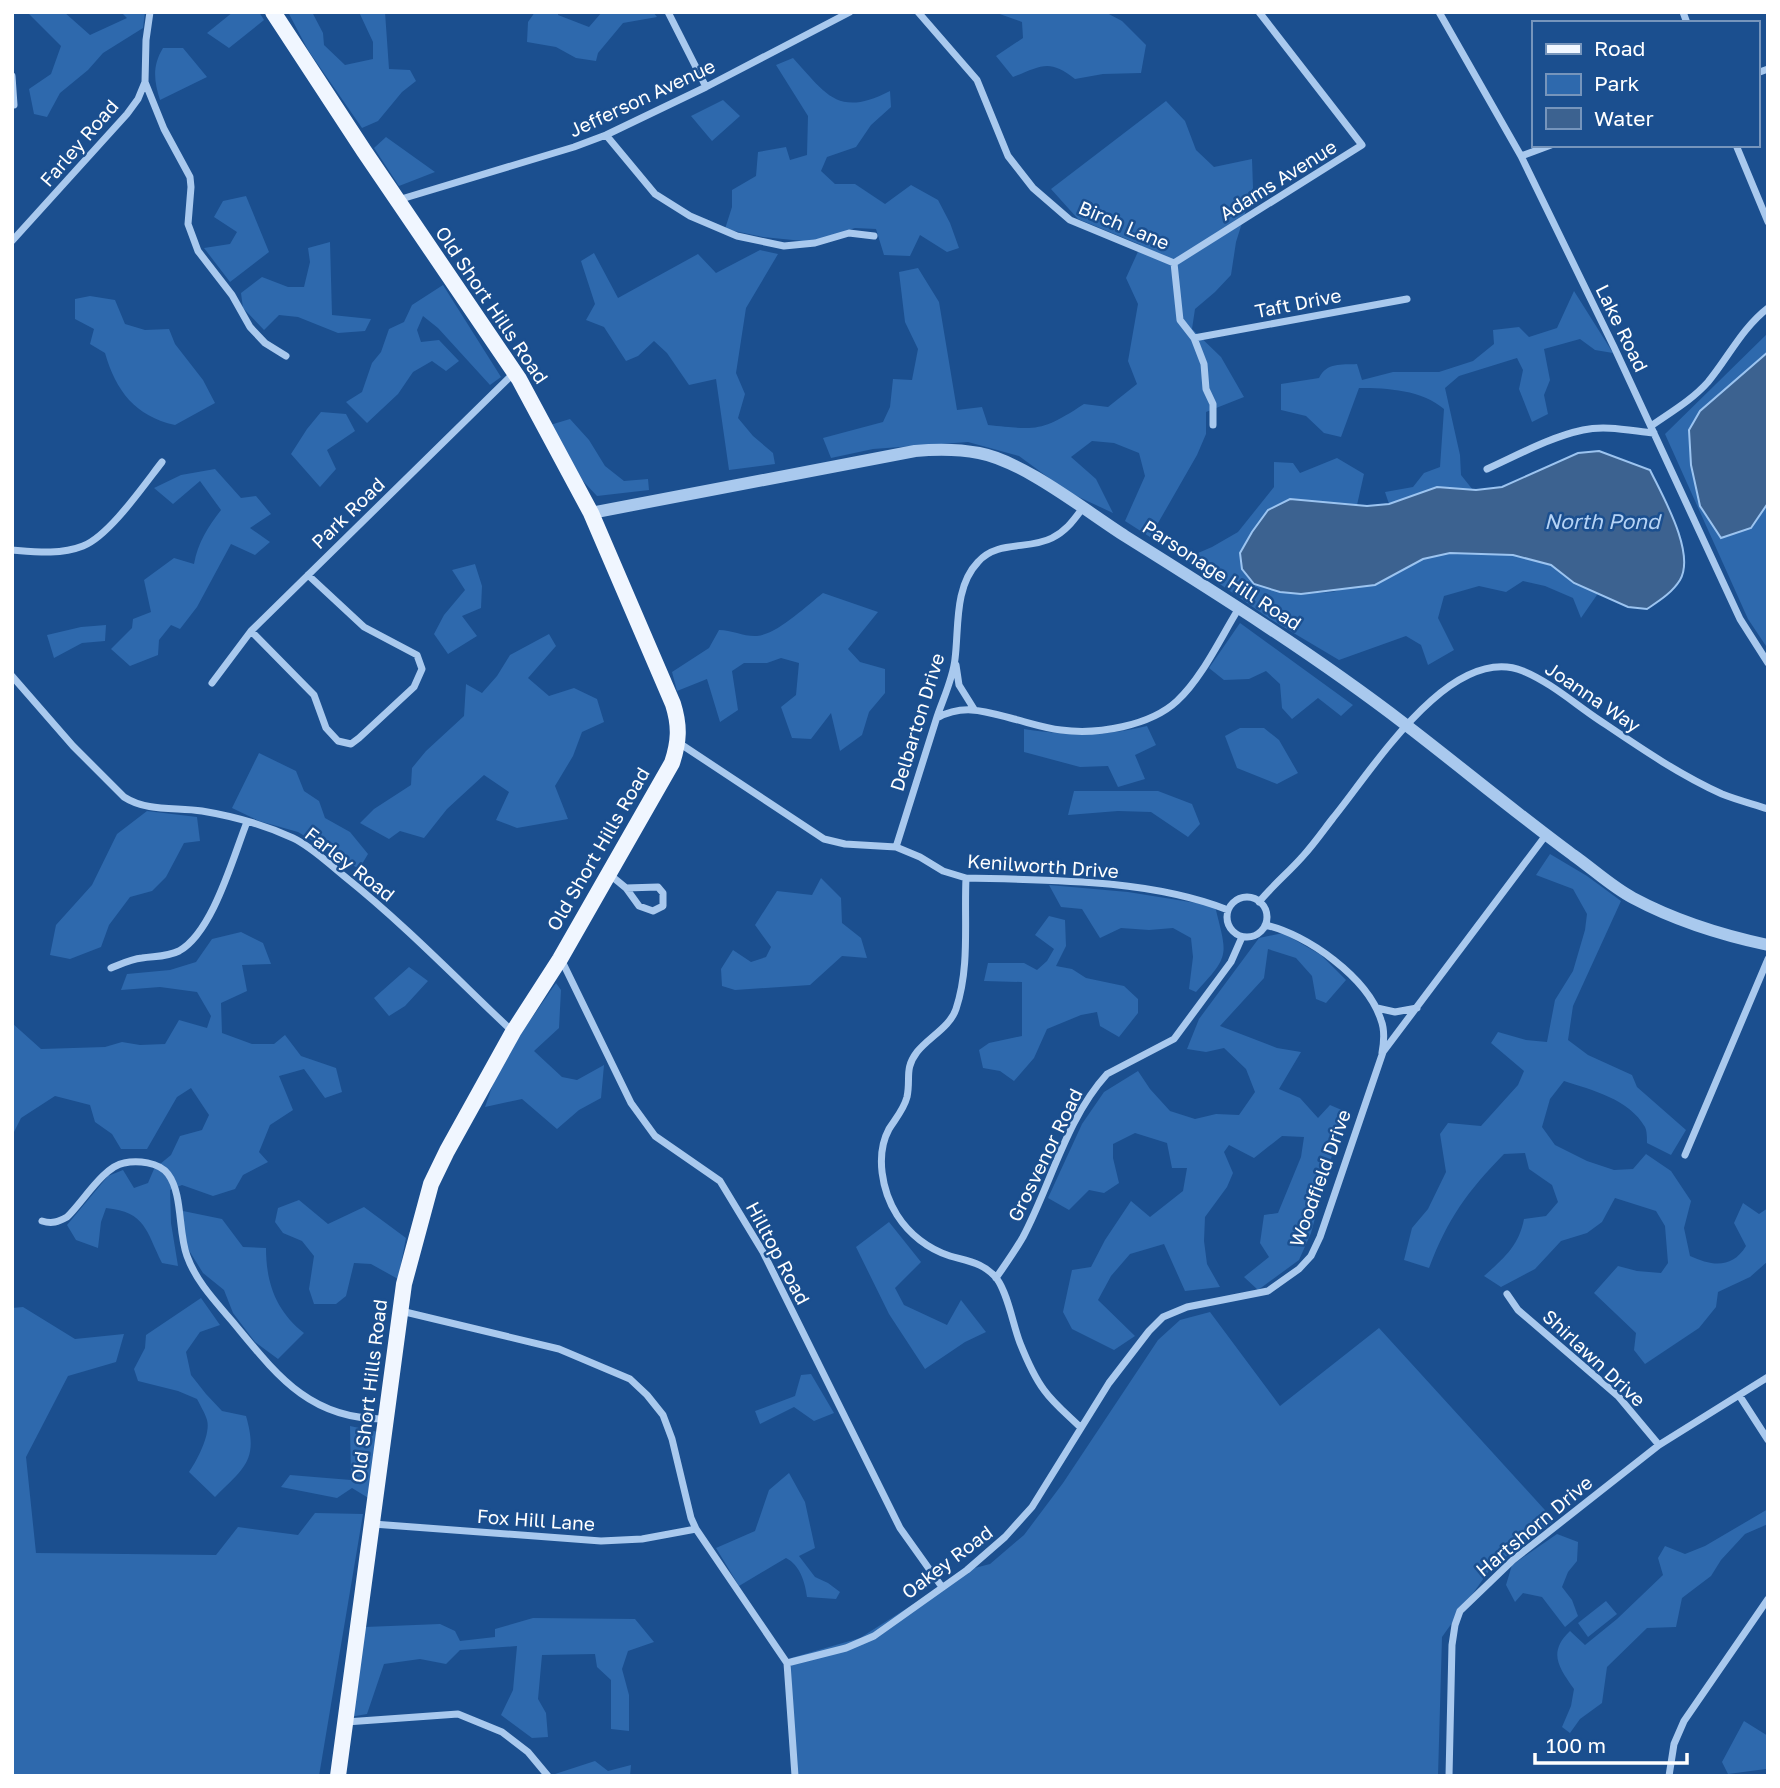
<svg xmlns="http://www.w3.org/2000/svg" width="1780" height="1788" viewBox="0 0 1780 1788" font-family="'Golos Text',sans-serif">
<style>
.green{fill:#2e69ad}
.water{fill:#3c6290;stroke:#9cc4f0;stroke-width:2}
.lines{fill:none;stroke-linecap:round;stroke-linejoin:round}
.minor{stroke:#a9c9ee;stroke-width:7}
.tertiary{stroke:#a9c9ee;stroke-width:12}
.primary{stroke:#f0f6ff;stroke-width:16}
.labels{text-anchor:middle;stroke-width:5;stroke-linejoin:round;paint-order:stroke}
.street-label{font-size:19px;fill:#fff;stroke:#1b4f8f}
.water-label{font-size:21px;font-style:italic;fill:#b5d3f5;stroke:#1b4f8f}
</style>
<rect width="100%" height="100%" fill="#1b4f8f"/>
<path class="green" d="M27,12H64L90,35L127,18L121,12H145L143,28L103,53L88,70L60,93L47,117L34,114L29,89L51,74L61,46Z
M233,12H259L264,20L229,48L207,33Z
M288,12H312L323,33L324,45L345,65L373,59V42L359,12H385L389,69L410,70L416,81L402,92L378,121L362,128L308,50Z
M535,12H558V15L589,27L602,12H653L657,17L623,23L598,53L596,61L576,58L556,47L527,42L528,22Z
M994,12H1105L1122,21L1146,45L1141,73L1103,74L1075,79C1049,58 1041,66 1013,77L996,56L1023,38L1022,22Z
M163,48H183L207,77L160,100C154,81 152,66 163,48Z
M793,58C826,94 838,118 890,91L891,107L871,125L856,147L827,157L821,171L835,184H855L885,204L911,185L938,200L950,223L959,248L947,252L920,235L910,256L884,255L876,229L855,228L813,242L763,237L725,229L732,207V190L756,176L758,152L786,147L790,160L807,155L808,116L776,65Z
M723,100L740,116L712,141L691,116Z
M1166,101L1185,121L1196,150L1214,167L1252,159L1253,188L1236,242L1231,275L1215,292L1195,309L1192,329L1221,357L1244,397L1206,412V434L1197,455L1150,537L1125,521L1145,476L1139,453L1114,443L1092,441L1071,457L1096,479L1113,513L1068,492L1019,456L968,442L873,449L831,458L823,438L883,422L890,407L893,379L912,380L918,349L905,322L899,272L918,268L939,302L957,410L982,407L988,425C1038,430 1041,432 1084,404L1108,407L1137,384L1128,361L1138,304L1126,278L1141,245L1078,219L1051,189Z
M386,137L435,172L399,186L374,148Z
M246,196L269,252L230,282L204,248L230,244L237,232L214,217L223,201Z
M330,242L332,315L371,319L365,331L338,333L298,317L279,315L264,330L243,308L241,293L262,277L288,287H304L310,262L308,248Z
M760,250L778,254L746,308L736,373L745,394L738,418L753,436L773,453L775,464L729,470L716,379L689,385L667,353L654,341L638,356L626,361L604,327L586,320L595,304L581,261L594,253L618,298L698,254L716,273Z
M443,285L501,377L490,385L438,328L423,316L417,330L421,342L439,340L459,361L446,371L432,361L413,372L398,394L367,423L346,402L362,392L372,363L381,352L389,329L404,322L412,305Z
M1574,291L1613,353L1595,350L1580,339L1544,349L1550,380L1544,395L1548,414L1532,422L1519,389L1523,370L1517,358L1459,376L1445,388L1460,455L1461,475L1473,490L1437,487L1389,504L1385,492L1413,487L1424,473L1440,467L1444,409C1422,390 1388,388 1359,388L1341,437L1324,433L1306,416L1281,410V384L1319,378C1327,362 1341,365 1357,364L1362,380L1393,372H1439L1473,361L1494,344L1493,330L1519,327L1529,337L1557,328Z
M90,296L115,300L125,324L145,330L169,329L175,344L203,380L215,403L175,425C135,416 116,391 105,353L90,344L94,329L75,319V299Z
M1768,333V649L1748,619L1665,434Z
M321,412L346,414L355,431L327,450L336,469L320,487L291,454L307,429Z
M570,419L589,440L605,466L624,481L648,479L649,490L597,496L582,480L550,425Z
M1337,458L1364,474L1357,505L1290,499L1280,592L1301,594L1333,592L1400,570L1423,559L1450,553L1513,555L1551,565L1574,583L1599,592L1581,618L1573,598L1545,586L1523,581L1506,592L1479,586L1444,596L1438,618L1454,650L1428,665L1421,645L1406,636L1339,660L1270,619L1184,559L1212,547L1238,532L1274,487V462L1293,463L1300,473Z
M215,469L241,498L256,496L271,514L250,528L270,542L255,555L231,544L197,607L180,629L171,625L159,640L158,655L130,666L111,649L132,628L133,619L151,612L144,580L174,558L194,564C198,542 208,527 221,510L200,481L173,504L154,488L181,475Z
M475,564L482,586L481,608L462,616L477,636L448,654L434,634L444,615L465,590L452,570Z
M823,593L878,612L848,649L860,662L885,669V693L869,712L862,735L840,751L831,713L811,739L792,738L781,707L796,695L799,663L781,658L767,663H744L732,671L738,710L720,722L707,679L677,691L672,672L709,648L719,630C732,630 745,637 757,636C778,634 806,606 823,593Z
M1240,623L1353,705L1341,716L1318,698L1292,719L1282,708L1280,684L1266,671L1249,679L1224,680L1209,668Z
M106,625L105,641L82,643L54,658L47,635L81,627Z
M549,634L556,646L528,678L549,696L574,688L597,699L604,722L582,732L573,756L555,786L568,819L517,828L496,820L509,792L484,775L447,809L424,838L400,831L389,839L360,823L374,809L411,785L412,768L426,751L464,716L466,684L482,693L497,676L510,655Z
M1147,726L1156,745L1135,755L1145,779L1118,787L1108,766L1080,767L1024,752V729C1071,736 1100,737 1147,726Z
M1240,728H1264L1279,740L1298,773L1277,784L1237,768L1225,736Z
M259,753L296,771L304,791L319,801L325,818L350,832L368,854L359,869L298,832L259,821L232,808Z
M1074,791H1158L1192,804L1200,824L1188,837L1151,812L1118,811L1068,815Z
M147,811L197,817L200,841L184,843L166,877L152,891L130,897L109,925L101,947L70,959L50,955L56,925L92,885L117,834Z
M1550,854L1587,876L1621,901L1573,1006L1568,1040L1588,1055L1632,1075L1637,1087L1686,1130L1671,1155L1647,1143C1647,1138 1647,1131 1645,1127C1629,1099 1592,1090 1564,1081L1550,1099L1542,1127L1555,1145L1587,1161L1614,1170L1633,1169L1646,1154L1671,1171L1691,1201L1684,1228L1690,1256C1712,1266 1732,1269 1746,1246L1734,1223L1743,1203L1759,1214L1768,1208V1261L1750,1277L1718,1292L1716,1307L1699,1328L1645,1364L1634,1350L1636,1333L1594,1293L1618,1266L1637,1271L1661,1273L1668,1263L1665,1226L1656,1211L1615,1198L1602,1222L1587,1233L1561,1241L1535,1269L1501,1287L1484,1276C1503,1259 1519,1246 1524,1219L1546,1216L1558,1202L1552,1185L1529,1169L1525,1153L1504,1154C1467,1192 1448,1218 1429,1268L1404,1260L1412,1228L1428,1209L1446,1172L1440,1134L1448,1123L1481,1126L1518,1085L1524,1071L1491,1043L1498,1032L1526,1040L1547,1042L1555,1000L1573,971L1585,930L1587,914L1573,889L1536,875Z
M821,878L841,898L842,923L861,938L867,958L842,956L810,985L735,990L722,986L721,969L733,950L751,962L766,957L771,947L755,925L777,891L812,895Z
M1049,885L1128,892L1215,906C1227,956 1231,954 1196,992L1189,989L1193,957L1191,938L1173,928L1149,930L1121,928L1100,938L1082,909L1061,907Z
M1049,916L1065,920L1066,946L1056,966L1072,969L1086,978L1124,986L1138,999V1013L1119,1037L1100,1026L1097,1012L1081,1015L1047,1029L1034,1058L1014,1081L1000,1071L983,1068L979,1050L989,1043L1022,1036V982L984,981L988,963H1024L1037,970L1047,961L1054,949L1035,935Z
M241,932L263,943L271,964L242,965L247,991L221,1003L222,1033L252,1044H274L285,1035L301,1056L336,1068L342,1092L325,1098L304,1069L279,1076L293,1110L270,1125L259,1152L268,1162L243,1175L235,1189L213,1196L182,1185L170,1190L171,1223L178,1266L162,1263C146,1231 146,1212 106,1208L101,1222L98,1248L76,1240L67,1225L108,1176L123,1170L134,1188L148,1183L154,1169L171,1155L180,1136L202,1130L209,1115L191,1088L177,1097L147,1149H121L112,1134L95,1122L90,1105L55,1096L21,1118L12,1136V1023L41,1049L105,1047L122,1042L140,1045L165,1044L179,1020L207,1028L211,1016L197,992L160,987L121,990L127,974L170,970L196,962L212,939Z
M1283,933L1321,955L1346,980L1326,1003L1316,999L1312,976L1296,958L1268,949L1264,978L1220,1026L1277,1048L1301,1052L1279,1089L1300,1098L1318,1118L1330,1105L1344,1111L1311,1233L1299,1260L1258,1290L1244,1277L1269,1257L1260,1243L1264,1215L1278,1213L1301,1157L1304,1137L1282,1136L1254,1158L1229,1145L1224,1152L1233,1173L1227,1187L1205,1217L1204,1241L1207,1264L1220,1287L1185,1291L1164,1244L1130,1254L1111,1276L1098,1300L1135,1336L1114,1350L1072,1329L1063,1312L1072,1270L1091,1267L1105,1240L1131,1201L1150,1217L1183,1191L1187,1168H1172L1167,1143L1135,1133L1113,1144V1158L1119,1183L1104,1193L1089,1190L1069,1210L1048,1198L1082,1124L1104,1092L1138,1071L1150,1089L1170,1111L1195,1119L1216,1114L1239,1115L1255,1092L1246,1069L1224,1048L1206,1052L1187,1049L1199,1019L1259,938Z
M409,967L428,981L405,1006L389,1016L374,998Z
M556,983L561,990L559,1028L534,1051L562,1077L577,1080L604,1065L601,1098L579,1110L557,1129L522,1099L485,1107L500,1064Z
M299,1200L328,1224L364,1207L406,1238L398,1279L371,1264L354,1263L346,1296L336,1304H314L309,1289L314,1256L302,1241L283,1233L275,1222L278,1208Z
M183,1211L222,1219L243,1247L266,1248C266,1283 276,1311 304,1333L278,1359L255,1342L233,1313L224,1290L203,1273L185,1244Z
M889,1222L921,1262L895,1288L904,1305L947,1325L961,1300L986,1332L965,1342L925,1369L889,1314L856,1247Z
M201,1298L220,1325L200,1332L186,1352L191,1375L206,1394L222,1411L246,1416C259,1461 244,1468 215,1497L189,1472C197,1461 211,1434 207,1420C205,1413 200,1405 197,1399L178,1391L138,1381L134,1369L145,1348L146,1335Z
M23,1307L75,1339L124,1334L116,1362L68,1376L26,1457L36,1553L216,1555L238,1527L298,1535L315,1513L363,1514L319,1776H12V1308Z
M1210,1312L1280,1406L1379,1328L1554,1520L1491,1568L1442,1637L1438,1776H795L792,1767L791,1658L860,1638L967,1570L990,1564L1024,1535L1063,1483L1158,1340L1180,1320Z
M811,1374L834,1413L814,1421L794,1407L760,1424L755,1411L795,1396L801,1375Z
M350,1426L378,1432L370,1499L352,1488L337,1498L281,1487L290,1475L351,1480Z
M789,1473L805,1502L815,1548L799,1556L815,1577L828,1583L840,1592L836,1599L807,1597C805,1582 800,1565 786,1558L739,1586L716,1548L755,1531L769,1490Z
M1768,1509V1524L1745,1534L1721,1560L1711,1576L1682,1598L1676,1627L1647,1628L1607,1667L1602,1703L1580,1719L1570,1733L1562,1727L1571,1706L1574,1689C1558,1667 1548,1652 1570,1631L1585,1645L1617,1619L1663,1575L1658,1558L1665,1546L1685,1554L1705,1546Z
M1557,1534L1578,1542L1577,1561L1568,1572L1562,1587L1572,1600L1578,1616L1565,1627L1542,1597L1523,1593L1515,1602L1506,1585L1512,1565Z
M1606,1601L1617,1614L1588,1637L1578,1623Z
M533,1618L635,1619L654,1642L628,1651L622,1669L629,1695V1731L611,1729V1680L597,1667L595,1654L542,1655L538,1699L546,1713L548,1737L532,1738L501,1715L513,1690L517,1646L460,1650L446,1664L420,1659L384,1664L367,1714L350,1717L365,1627L440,1624L455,1631L460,1641L495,1637V1629Z
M1744,1721L1768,1736V1776L1766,1769L1728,1774L1722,1762Z
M595,1761L608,1771L631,1765L630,1776L555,1774Z"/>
<path class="water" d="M1768,352V503L1751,528L1721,538L1700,506L1691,465L1689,430L1700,411Z
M1599,451L1650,470C1662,495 1696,553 1680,580C1672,593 1659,601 1647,609L1628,607L1574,583L1551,565L1513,555L1450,553L1423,559L1375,585L1301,594L1280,592L1254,584L1242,569L1240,553L1252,532L1268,510L1290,499L1367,506L1389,504L1437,487L1476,490L1502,487L1578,453Z"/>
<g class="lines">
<path class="minor" d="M668,12L706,87
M918,12L977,80L1008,156L1033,188L1070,220L1174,263
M1439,12L1521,156L1614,347L1740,619L1768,663
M1683,12L1687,23
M1757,73L1768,69
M12,76L14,105
M145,82L164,129L190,177L191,187L188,224L198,251L232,295L250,327L265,343L286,356
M606,135L655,194L690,216L737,236L784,246L815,243L849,233L874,236
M1736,145L1768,222
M1521,156L1551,145
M398,200L574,147L606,135L706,87L850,12
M12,241L127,114L138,99L145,82L146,40L150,12
M1174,263L1362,145L1259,12
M1174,263L1180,320L1194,338L1204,364L1206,389L1213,404V425
M1194,338L1407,299
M1651,426C1671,412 1692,400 1708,382C1728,358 1742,328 1768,308
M1487,469C1518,455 1550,437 1583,430C1606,425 1632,431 1654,433
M12,550C36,552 60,555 83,546C109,536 144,485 162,462
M251,631L314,695L326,728L338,741L351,744L359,738L414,687L422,669L417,655L364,627L308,575
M956,665L959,685L974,709
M12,676L73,746L124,797C147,812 176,807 202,811C232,816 265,825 293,838C312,847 329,864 344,876C404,924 457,979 512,1031
M212,683L251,631L514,373
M937,718C964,703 987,712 1014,719C1030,723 1045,728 1061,730C1097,735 1150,726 1177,701C1202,678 1221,637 1239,608
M679,743L824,839L845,844L896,847L920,857L943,871L966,878C1050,880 1149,879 1228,910
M896,847C909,805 923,762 936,720C942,701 953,679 955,659C959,628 954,587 978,562C997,540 1029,550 1052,538C1066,531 1073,521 1082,509
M609,874L626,888L639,906L653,911L663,906V893L658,887L626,888
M966,878C964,922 970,967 956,1009C950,1027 929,1037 917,1052C904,1069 911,1078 907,1097C904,1109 896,1118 889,1129C875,1155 882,1191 897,1215C909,1234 928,1249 950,1256C967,1261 985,1263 997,1279C1008,1294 1013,1325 1020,1343C1026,1358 1035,1378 1044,1390C1054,1404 1069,1416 1081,1428
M1227 917a20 20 0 1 1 40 0a20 20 0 1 1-40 0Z
M1259,902C1273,885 1289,872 1303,856C1314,844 1323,831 1333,818C1371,772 1450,642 1523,671C1550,682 1575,704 1599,720C1639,747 1678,774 1722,794C1737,800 1753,804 1768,809
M1265,925C1307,934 1368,978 1381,1020C1385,1030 1384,1042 1382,1053
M561,959L631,1103L655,1136L720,1181L763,1252L900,1528L942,1587
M111,968C121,964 131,959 142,958C155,956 167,957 179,951C213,932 233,857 247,822
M1377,1008L1395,1012L1417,1008
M1685,1155L1768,959
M42,1221C52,1224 58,1222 67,1217C82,1203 104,1166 124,1163C137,1160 159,1162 168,1174C183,1194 178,1232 187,1256C196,1281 214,1300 232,1321C276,1374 309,1420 385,1419
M996,1278C1005,1265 1015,1251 1023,1237C1051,1184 1066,1119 1107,1074L1174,1039L1231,962L1242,937
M1507,1294L1518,1310L1618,1396L1659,1445
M401,1311L559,1349L630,1379L647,1395L663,1415L672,1439L691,1518L696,1529L787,1663
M1739,1395L1768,1440
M373,1524L601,1541L642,1539L696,1529
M787,1663L846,1648L874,1636L967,1570L1005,1537L1032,1507L1109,1383L1149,1331L1163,1317L1187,1307L1268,1291L1299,1269L1311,1256L1320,1237L1383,1052L1546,835
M787,1663L795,1776
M346,1722L458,1714L502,1732L528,1752L548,1776
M1449,1776L1452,1645L1455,1625L1460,1611L1513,1560L1659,1445L1768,1377
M1669,1776L1674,1744L1684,1721L1768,1599"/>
<path class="tertiary" d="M591,513L915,451C937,449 958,449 979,453C1023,461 1086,511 1125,536C1221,596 1316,656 1406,725C1462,768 1516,813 1573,855C1593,869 1612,887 1633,898C1676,921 1721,935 1768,945"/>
<path class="primary" d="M273,12L364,151L519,379L591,513L673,704C680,726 679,742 672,763L560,959L513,1032L447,1151L431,1184L404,1284L338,1776"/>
</g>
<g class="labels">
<g class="street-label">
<text transform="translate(642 98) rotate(-25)" y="7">Jefferson Avenue</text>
<text transform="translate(79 143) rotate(-49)" y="7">Farley Road</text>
<text transform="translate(1278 180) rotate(-32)" y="7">Adams Avenue</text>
<text transform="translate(1124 225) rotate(23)" y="7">Birch Lane</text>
<text transform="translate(1298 303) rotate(-11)" y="7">Taft Drive</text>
<text transform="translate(492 305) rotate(56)" y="7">Old Short Hills Road</text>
<text transform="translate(1622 328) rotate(64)" y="7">Lake Road</text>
<text transform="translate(348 513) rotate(-44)" y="7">Park Road</text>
<text transform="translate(1222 575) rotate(33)" y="7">Parsonage Hill Road</text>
<text transform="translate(1593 697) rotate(34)" y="7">Joanna Way</text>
<text transform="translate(917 722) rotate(-73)" y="7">Delbarton Drive</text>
<text transform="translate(598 849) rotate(-60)" y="7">Old Short Hills Road</text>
<text transform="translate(350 864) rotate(38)" y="7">Farley Road</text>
<text transform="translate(1043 866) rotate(4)" y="7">Kenilworth Drive</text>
<text transform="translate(1045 1155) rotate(-64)" y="7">Grosvenor Road</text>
<text transform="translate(1320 1178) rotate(-70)" y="7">Woodfield Drive</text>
<text transform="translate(778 1253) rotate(62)" y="7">Hilltop Road</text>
<text transform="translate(1594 1358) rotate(43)" y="7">Shirlawn Drive</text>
<text transform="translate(369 1391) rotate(-83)" y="7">Old Short Hills Road</text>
<text transform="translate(536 1520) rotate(4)" y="7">Fox Hill Lane</text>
<text transform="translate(1534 1526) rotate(-40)" y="7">Hartshorn Drive</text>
<text transform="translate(947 1562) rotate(-37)" y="7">Oakey Road</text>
</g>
<g class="water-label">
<text x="1602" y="529">North Pond</text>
</g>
</g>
<rect width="1780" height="1788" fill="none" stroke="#ffffff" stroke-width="28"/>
<rect x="1532" y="21" width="228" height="126" fill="#1b4f8f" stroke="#7695bc" stroke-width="2"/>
<rect x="1546" y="44" width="35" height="10" fill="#f0f6ff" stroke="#7695bc" stroke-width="2"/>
<text x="1594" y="56" font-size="21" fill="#ffffff">Road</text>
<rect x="1546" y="74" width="35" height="21" fill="#2e69ad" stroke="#7695bc" stroke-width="2"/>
<text x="1594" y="91" font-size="21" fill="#ffffff">Park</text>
<rect x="1546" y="108" width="35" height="21" fill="#3c6290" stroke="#7695bc" stroke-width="2"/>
<text x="1594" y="126" font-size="21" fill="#ffffff">Water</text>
<path d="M1535 1753v10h152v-10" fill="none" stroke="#ffffff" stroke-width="3.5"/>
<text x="1546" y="1753" font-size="21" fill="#ffffff" stroke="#1b4f8f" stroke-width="5" paint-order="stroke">100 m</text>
</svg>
